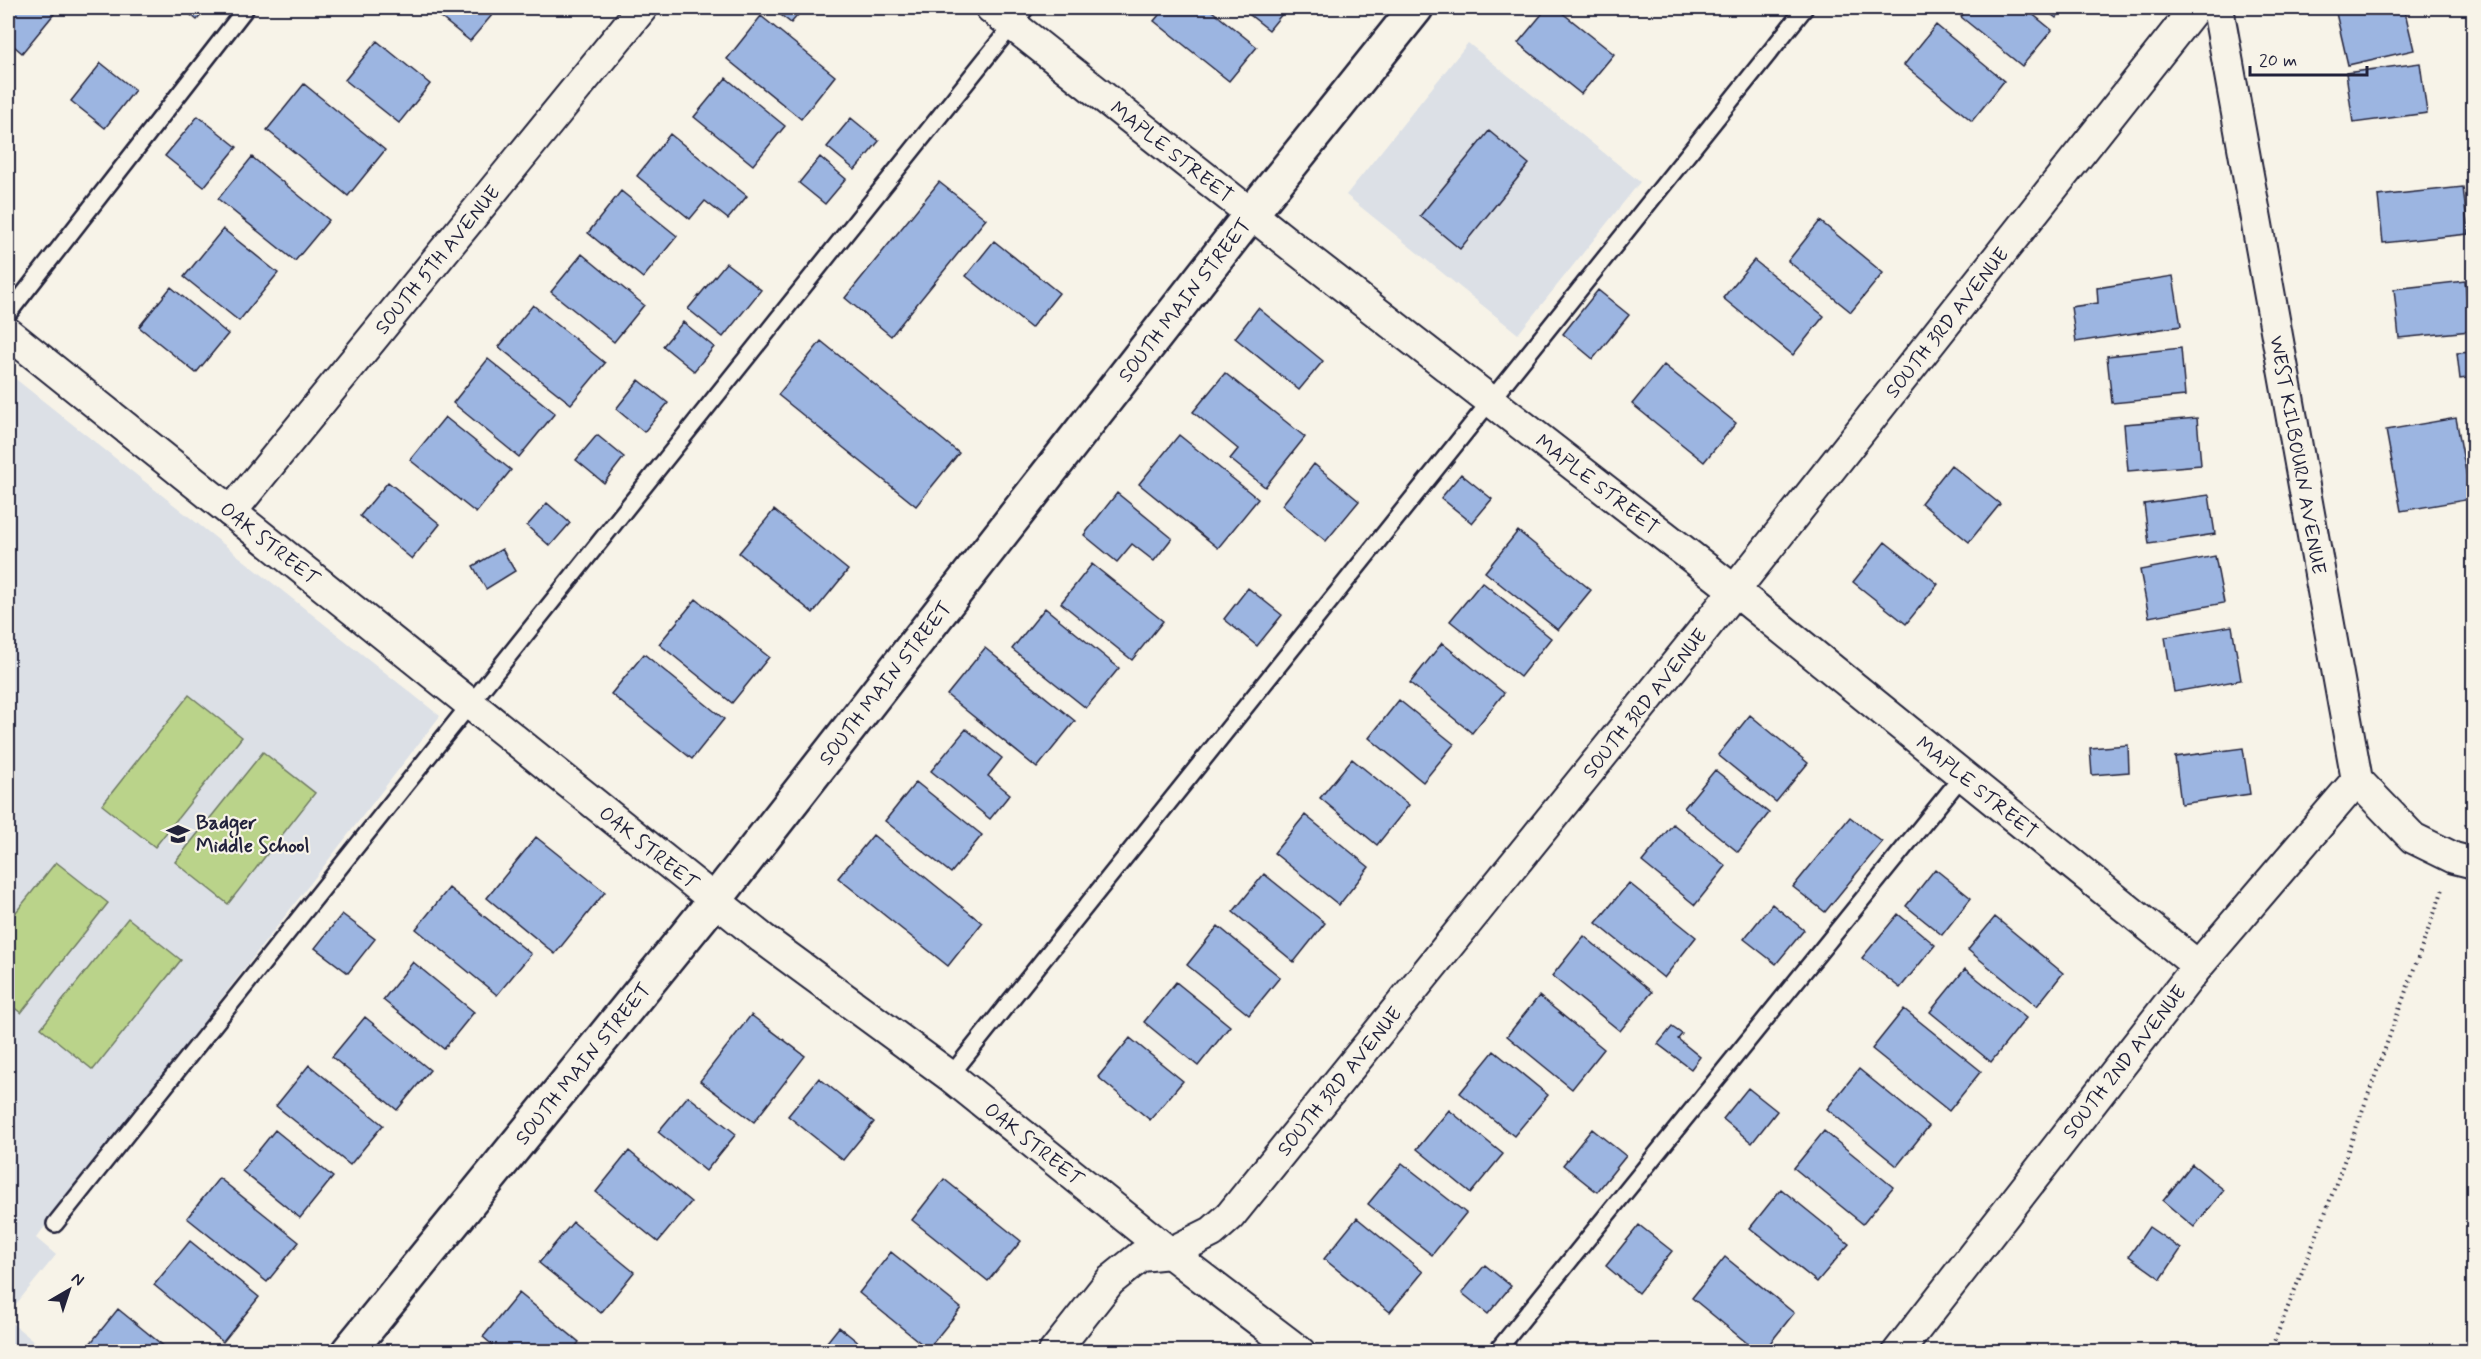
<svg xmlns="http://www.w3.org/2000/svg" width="2481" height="1359" viewBox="0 0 2481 1359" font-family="Mynerve,sans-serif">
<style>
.built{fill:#dce0e6}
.green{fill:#bad38a;stroke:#6e7a62;stroke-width:1.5}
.building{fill:#9cb5e1;stroke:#22223b;stroke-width:1.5}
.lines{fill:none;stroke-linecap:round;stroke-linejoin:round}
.service-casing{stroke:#22223b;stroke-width:20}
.minor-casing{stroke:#22223b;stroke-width:34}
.secondary-casing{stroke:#22223b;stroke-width:38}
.path{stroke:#22223b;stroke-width:4;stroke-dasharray:1.5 4.5;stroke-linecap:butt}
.service{stroke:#f7f3e8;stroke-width:15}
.minor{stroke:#f7f3e8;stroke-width:30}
.secondary{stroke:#f7f3e8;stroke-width:33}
.labels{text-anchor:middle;stroke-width:4.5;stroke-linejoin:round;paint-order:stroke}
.street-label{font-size:20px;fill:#22223b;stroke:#f7f3e8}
.poi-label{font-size:20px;font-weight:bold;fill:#22223b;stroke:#f7f3e8;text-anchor:start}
</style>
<rect width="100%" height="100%" fill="#f7f3e8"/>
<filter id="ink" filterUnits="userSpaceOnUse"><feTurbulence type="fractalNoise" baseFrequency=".0167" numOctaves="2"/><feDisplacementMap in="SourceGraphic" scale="12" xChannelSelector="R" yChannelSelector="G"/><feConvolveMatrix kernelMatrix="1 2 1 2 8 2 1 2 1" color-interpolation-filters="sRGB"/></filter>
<g filter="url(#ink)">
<path class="built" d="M1468,43L1640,182L1518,334L1346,195Z
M8,373L440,716L36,1238L56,1255L8,1314Z
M8,1320L46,1351H8Z"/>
<path class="green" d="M189,695L242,737L155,847L102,805Z
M263,752L315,793L228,904L175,862Z
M56,862L108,903L21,1013L8,1003V922Z
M128,918L181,960L93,1070L41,1028Z"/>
<path class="building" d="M8,8H55L58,9L22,53L8,41Z
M182,8H207L197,20Z
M429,8H498L470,41Z
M772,8H804L791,23Z
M1165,8H1208L1257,47L1229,81L1154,21Z
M1241,8H1287L1269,30Z
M1547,8H1556L1614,54L1581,94L1518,43Z
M1968,8H2025L2052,30L2022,66L1961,17Z
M2043,8H2064L2056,18Z
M2359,8H2404L2414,50L2348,65L2336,13Z
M761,16L835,76L801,119L727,59Z
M1936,25L2004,81L1972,121L1904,65Z
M377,41L430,84L399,123L345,80Z
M101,63L135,90L105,128L71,101Z
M2420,63L2427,113L2353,123L2346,73Z
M726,78L785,126L753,165L694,117Z
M304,84L385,150L348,196L267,130Z
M198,116L237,147L204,187L165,156Z
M851,118L879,141L855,170L827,147Z
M1489,131L1529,164L1460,249L1420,216Z
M670,134L747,196L728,219L705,201L690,219L637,176Z
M252,157L329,220L295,261L218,199Z
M820,157L846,179L825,204L799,183Z
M939,182L986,219L891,336L845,298Z
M2463,187L2468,234L2383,243L2378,196Z
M621,191L677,236L643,278L588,233Z
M1820,221L1883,273L1851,312L1788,261Z
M223,229L278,273L239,321L184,277Z
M994,241L1059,293L1031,328L966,276Z
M582,254L644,305L614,342L551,292Z
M1754,260L1824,316L1793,355L1723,298Z
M726,263L761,290L723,337L688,309Z
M2173,276L2181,326L2076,342L2071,307L2098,303L2097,288Z
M2465,281L2470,331L2399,338L2394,289Z
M171,287L228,334L196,373L139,327Z
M1598,290L1629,315L1593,359L1563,334Z
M533,305L605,363L571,404L499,347Z
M1258,308L1323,361L1299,390L1235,338Z
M683,322L714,347L694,371L663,346Z
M821,341L959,453L916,506L778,395Z
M2181,348L2185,396L2112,403L2107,356Z
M2474,352V377L2460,379L2457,353Z
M488,359L555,413L519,457L453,403Z
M1664,365L1736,423L1704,462L1632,404Z
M1225,373L1305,437L1265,487L1230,459L1238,449L1193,412Z
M639,380L668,403L644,432L616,409Z
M445,417L511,470L476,513L410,460Z
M2197,418L2201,465L2128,471L2124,424Z
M2456,418L2471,499L2401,511L2386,430Z
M597,435L624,457L604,483L576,460Z
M1179,435L1258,499L1218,548L1139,484Z
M1314,464L1359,501L1326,541L1282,505Z
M1951,465L2000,504L1969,542L1921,503Z
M1461,474L1492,499L1472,523L1441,498Z
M388,482L440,524L412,559L360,516Z
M1117,493L1172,538L1154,561L1132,544L1117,562L1084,535Z
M2209,495L2215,534L2149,544L2144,504Z
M547,503L570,523L550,546L527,526Z
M774,510L848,570L813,613L739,553Z
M1518,531L1591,590L1558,630L1485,572Z
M1885,542L1938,584L1906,624L1853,582Z
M502,549L515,571L486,589L473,566Z
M2215,556L2224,603L2149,617L2140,570Z
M1092,564L1163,621L1132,660L1061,603Z
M1482,582L1551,638L1520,677L1450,621Z
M1248,588L1282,615L1257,646L1224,619Z
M696,599L769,657L732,703L659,644Z
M1045,608L1119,668L1086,708L1012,649Z
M2232,626L2241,680L2174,692L2165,637Z
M1442,643L1504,693L1472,733L1410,683Z
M985,648L1075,721L1037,768L947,695Z
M644,654L724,719L692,759L611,694Z
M1399,700L1454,744L1423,782L1369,738Z
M1750,715L1808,763L1776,802L1718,755Z
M966,729L1002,758L988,776L1010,794L990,819L931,771Z
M2128,745L2129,772L2092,775L2090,748Z
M2243,748L2250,794L2181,804L2175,757Z
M1352,759L1409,805L1377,845L1320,798Z
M1715,770L1769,813L1738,852L1684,808Z
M916,782L982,835L951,873L885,821Z
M1305,815L1369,867L1339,905L1274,853Z
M1850,817L1882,842L1825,912L1793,887Z
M1673,824L1726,866L1695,905L1642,862Z
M873,835L982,923L948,966L838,878Z
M536,837L605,892L555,954L487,898Z
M1935,869L1971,898L1942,935L1906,906Z
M1264,874L1325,923L1294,962L1233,912Z
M1629,883L1696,937L1664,978L1596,923Z
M449,888L531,954L497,995L416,929Z
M1772,904L1804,930L1776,964L1744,939Z
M342,914L375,939L348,973L315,948Z
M1898,914L1935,945L1900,988L1862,958Z
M1995,917L2063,973L2037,1006L1968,950Z
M1218,926L1280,977L1249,1015L1187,965Z
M1584,936L1652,992L1620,1031L1552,976Z
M413,962L474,1012L444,1049L383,1000Z
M1965,969L2026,1018L1991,1062L1930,1012Z
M1176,982L1230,1026L1198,1066L1144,1022Z
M1539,996L1604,1049L1572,1089L1507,1036Z
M1904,1009L1981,1071L1949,1111L1872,1049Z
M751,1015L805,1056L754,1122L700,1081Z
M365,1017L430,1070L397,1110L332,1057Z
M1672,1027L1682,1034L1678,1039L1700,1057L1691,1069L1658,1044Z
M1130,1038L1183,1081L1150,1120L1098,1077Z
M1494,1051L1548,1095L1514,1136L1460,1093Z
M309,1065L383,1125L350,1165L276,1106Z
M1859,1069L1929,1126L1897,1166L1827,1109Z
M819,1078L874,1122L843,1160L788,1116Z
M1748,1088L1777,1111L1752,1143L1723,1119Z
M688,1096L736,1134L706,1171L658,1132Z
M1449,1110L1503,1154L1471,1193L1417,1149Z
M1592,1129L1626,1156L1597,1192L1563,1165Z
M275,1130L333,1177L300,1218L242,1171Z
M1824,1131L1893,1187L1863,1224L1794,1168Z
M629,1151L691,1202L658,1242L596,1192Z
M1402,1163L1466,1213L1432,1255L1368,1204Z
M2192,1164L2224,1190L2194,1227L2163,1201Z
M219,1178L299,1242L267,1282L187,1218Z
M944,1179L1021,1241L988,1281L912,1220Z
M1781,1189L1849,1244L1817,1282L1750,1228Z
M1357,1218L1423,1272L1390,1312L1324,1259Z
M573,1222L634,1272L601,1313L539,1263Z
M1639,1225L1672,1251L1638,1293L1606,1266Z
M2149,1227L2181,1249L2161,1279L2129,1256Z
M190,1241L259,1297L223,1342L154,1285Z
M891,1252L961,1308L928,1349L859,1293Z
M1725,1257L1794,1313L1763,1352H1758L1692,1298Z
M1485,1265L1511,1286L1488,1314L1462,1293Z
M519,1293L579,1342L572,1352H501L483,1337Z
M118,1309L171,1352H86L85,1350Z
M839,1327L870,1352H819Z"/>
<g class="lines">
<g class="service-casing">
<path id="service" d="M8,314L246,8
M950,1076L1805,8
M55,1224L1026,8
M1496,1352L1963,775"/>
</g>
<g class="minor-casing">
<g id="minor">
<path id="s1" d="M991,8L1293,247L1734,590L2198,966"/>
<path id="s2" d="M2218,8L2357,780L2413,838L2454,858L2474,863"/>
<path id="s3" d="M8,333L762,938L950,1076L1170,1253L1300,1352"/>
<path id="s4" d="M231,512L642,8"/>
<path id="s5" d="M1054,1352L1110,1281L1141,1256L1170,1253L1212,1232L1230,1216L1700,634L2195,8"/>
<path id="s6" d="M1898,1352L2198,966L2357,780"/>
</g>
</g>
<g class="secondary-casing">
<g id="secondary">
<path id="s7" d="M348,1352L715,900L1251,214L1416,8"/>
</g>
</g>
<path class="path" d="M2466,826L2474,807
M2270,1352L2322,1222L2443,889"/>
<use href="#service" class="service"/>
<use href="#minor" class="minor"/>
<use href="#secondary" class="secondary"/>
</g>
</g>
<defs>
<g id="school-bare" transform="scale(1.8)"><path d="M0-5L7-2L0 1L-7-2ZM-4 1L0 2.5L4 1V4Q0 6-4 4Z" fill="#22223b" stroke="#f7f3e8" stroke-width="2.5" paint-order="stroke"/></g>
</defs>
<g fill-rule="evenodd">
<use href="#school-bare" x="178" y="834"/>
</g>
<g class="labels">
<g class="street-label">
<text dy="7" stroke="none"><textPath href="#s1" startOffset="231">MAPLE STREET</textPath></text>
<text dy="7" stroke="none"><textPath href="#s4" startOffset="326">SOUTH 5TH AVENUE</textPath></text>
<text dy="7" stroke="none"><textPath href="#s7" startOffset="1344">SOUTH MAIN STREET</textPath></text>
<text dy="7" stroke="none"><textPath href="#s5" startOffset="1376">SOUTH 3RD AVENUE</textPath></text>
<text dy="7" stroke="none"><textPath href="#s2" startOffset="454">WEST KILBOURN AVENUE</textPath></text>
<text dy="7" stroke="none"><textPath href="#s1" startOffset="771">MAPLE STREET</textPath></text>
<text dy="7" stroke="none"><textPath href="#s3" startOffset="336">OAK STREET</textPath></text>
<text dy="7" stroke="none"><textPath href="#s7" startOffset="858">SOUTH MAIN STREET</textPath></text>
<text dy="7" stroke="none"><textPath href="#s5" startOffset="890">SOUTH 3RD AVENUE</textPath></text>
<text dy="7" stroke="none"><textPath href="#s1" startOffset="1257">MAPLE STREET</textPath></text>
<text dy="7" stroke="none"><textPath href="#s3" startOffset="822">OAK STREET</textPath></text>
<text dy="7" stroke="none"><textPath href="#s7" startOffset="372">SOUTH MAIN STREET</textPath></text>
<text dy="7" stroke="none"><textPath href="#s6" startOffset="368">SOUTH 2ND AVENUE</textPath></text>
<text dy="7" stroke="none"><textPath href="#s5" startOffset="404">SOUTH 3RD AVENUE</textPath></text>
<text dy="7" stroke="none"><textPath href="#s3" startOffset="1308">OAK STREET</textPath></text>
</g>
<g class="poi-label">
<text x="196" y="829">Badger<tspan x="196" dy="23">Middle School</tspan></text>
</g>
</g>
<rect width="2481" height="1359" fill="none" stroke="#f7f3e8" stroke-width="30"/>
<rect x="15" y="15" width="2451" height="1329" fill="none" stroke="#22223b" stroke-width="2" filter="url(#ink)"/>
<g transform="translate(69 1290) rotate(39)" stroke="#f7f3e8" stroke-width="4.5" paint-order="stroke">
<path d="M0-4.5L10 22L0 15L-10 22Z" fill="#22223b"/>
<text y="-9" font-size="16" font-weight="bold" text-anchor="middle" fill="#22223b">N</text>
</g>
<path d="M2250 66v9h117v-9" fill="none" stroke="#22223b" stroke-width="3"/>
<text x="2259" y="66" font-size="18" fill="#22223b" stroke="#f7f3e8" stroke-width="4.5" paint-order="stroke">20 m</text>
</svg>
